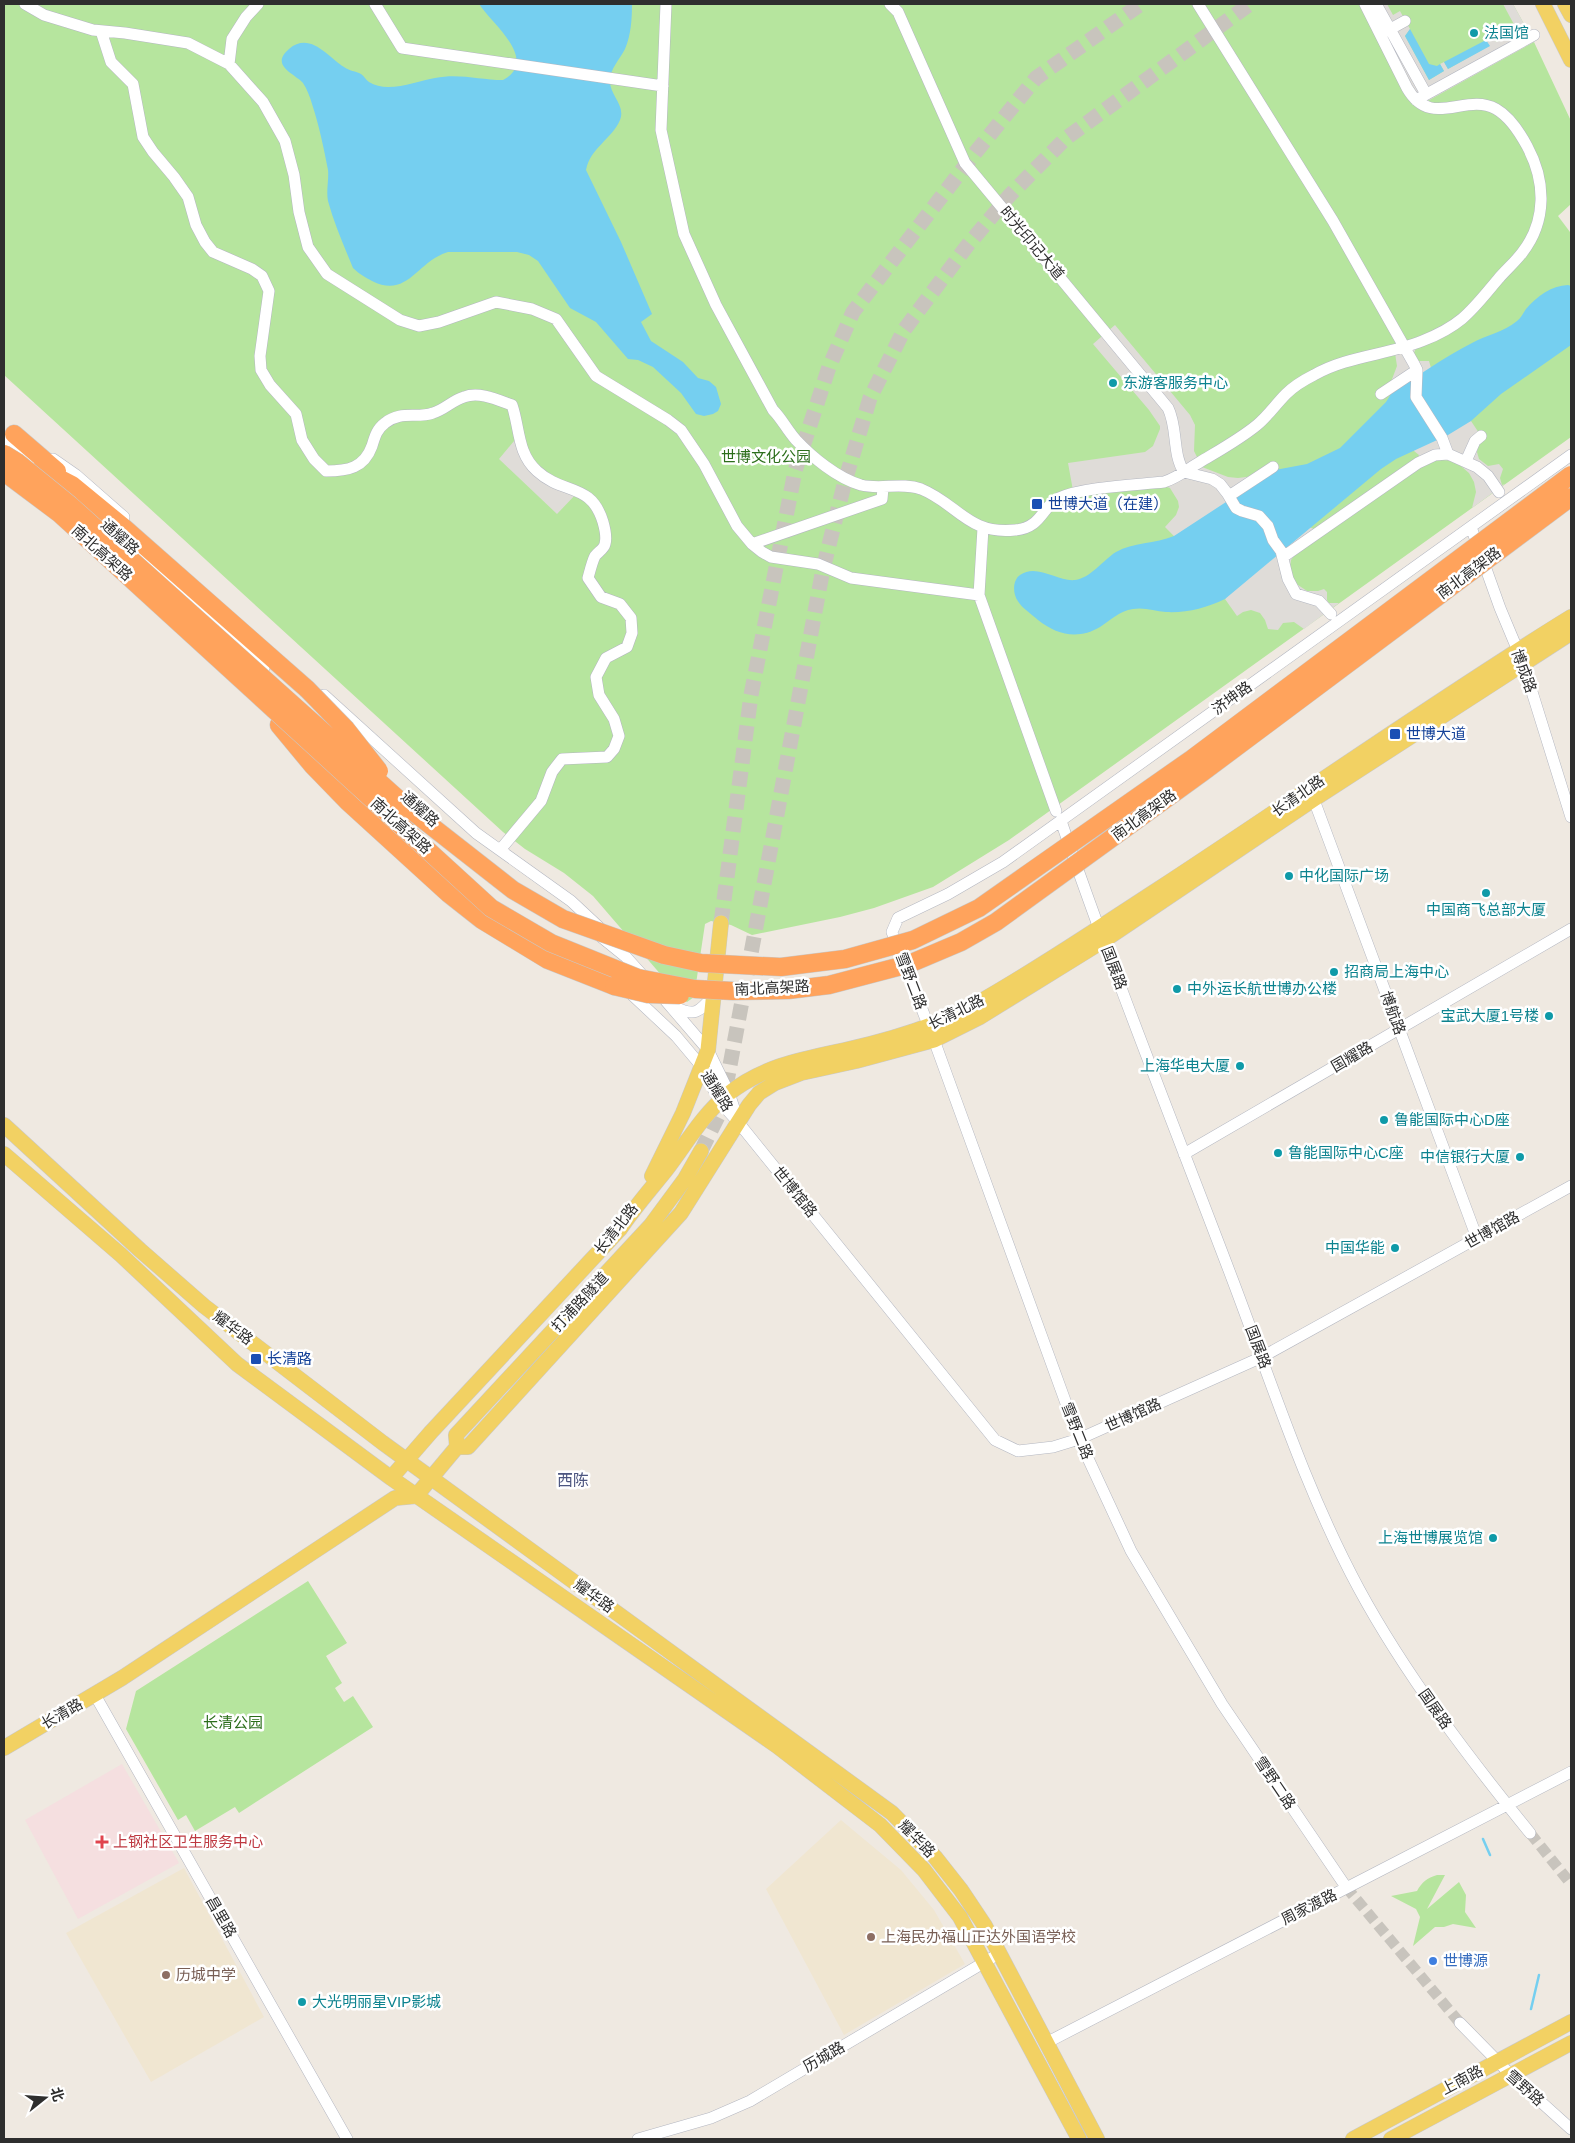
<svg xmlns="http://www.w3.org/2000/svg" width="1575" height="2143" viewBox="0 0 1575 2143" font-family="Arial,'Noto Sans SC',sans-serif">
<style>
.education{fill:#f0e6d1}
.medical{fill:#f5dfe0}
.green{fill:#b6e59e}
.plaza{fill:#dfdcd8}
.water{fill:#75cff0}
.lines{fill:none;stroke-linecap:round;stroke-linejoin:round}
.stream{stroke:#75cff0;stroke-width:2.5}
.minor-tunnel{stroke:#c8c4bd;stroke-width:11;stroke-dasharray:11 5.5;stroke-linecap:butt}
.major-tunnel{stroke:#c8c4bd;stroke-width:15;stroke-dasharray:15 8;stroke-linecap:butt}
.minor-casing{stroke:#b4b7c1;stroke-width:12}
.major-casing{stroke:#c9c9c9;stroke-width:16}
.highway-casing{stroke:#c9c9c9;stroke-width:19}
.minor{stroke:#fff;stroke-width:11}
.major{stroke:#f2d163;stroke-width:15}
.highway{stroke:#ffa35c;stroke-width:18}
.highway-bridge-casing{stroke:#c9c9c9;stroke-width:19;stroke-linecap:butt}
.highway-bridge{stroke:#ffa35c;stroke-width:18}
.culture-dot{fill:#0f9aa8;stroke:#fff;stroke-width:2}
.transit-dot{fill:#1a4fb4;stroke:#fff;stroke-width:2}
.health-dot{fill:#e0444e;stroke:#fff;stroke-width:2}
.education-dot{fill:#8d6e63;stroke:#fff;stroke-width:2}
.shop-dot{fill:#3f7fe0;stroke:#fff;stroke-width:2}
.labels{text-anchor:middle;stroke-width:5;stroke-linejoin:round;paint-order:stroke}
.culture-label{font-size:15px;fill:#0d838f;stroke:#fff;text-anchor:start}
.street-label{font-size:15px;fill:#2e2e2e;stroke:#fff}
.park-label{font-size:15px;fill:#2c6e1b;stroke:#fff}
.transit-label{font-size:15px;fill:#164399;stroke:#fff;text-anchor:start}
.health-label{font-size:15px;fill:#be3a42;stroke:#fff;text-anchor:start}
.education-label{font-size:15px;fill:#785e54;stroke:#fff;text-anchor:start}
.shop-label{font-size:15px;fill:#366cbe;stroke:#fff;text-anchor:start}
.neighbourhood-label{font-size:16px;fill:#4d5680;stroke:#fff}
</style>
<rect width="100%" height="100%" fill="#efe9e1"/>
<path class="education" d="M841,1820L901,1870L934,1910L965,1964L844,2035L766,1889Z
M184,1868L264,2017L151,2082L66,1933Z"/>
<path class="medical" d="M122,1764L179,1863L78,1919L25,1820Z"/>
<path class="green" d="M4,4H1513L1534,42L1571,121V204L1558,216L1570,232L1571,231V437L1044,815L1009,840L933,887L874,908L840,917L752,935L731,925L711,921L705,924L694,997L687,1002L681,998L593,896L564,873L525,849L503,832L4,375Z
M308,1581L347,1643L326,1656L342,1683L335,1688L344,1702L353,1696L373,1727L239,1813L235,1807L195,1831L186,1815L178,1820L126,1729L136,1691Z
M1437,1875H1445L1427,1909L1459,1882L1466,1895L1465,1912L1476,1928L1453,1924L1444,1927H1435L1413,1946L1420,1917L1416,1909L1391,1896L1417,1891C1422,1882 1427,1878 1437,1875Z"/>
<path class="plaza" d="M1368,4H1387L1393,15L1400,11L1410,29L1405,36L1429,80L1444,71L1440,64L1444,62L1448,69L1489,46L1486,40L1493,36L1496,42L1509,34L1505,29L1509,24L1515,31L1517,30L1503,4H1513L1534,42L1424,103L1416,97Z
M1115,325L1190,415L1195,425L1194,451L1202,467L1228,477L1238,478L1254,476L1309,527L1314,529L1291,560L1290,567L1295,583L1307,591H1318L1324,589L1327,592V600L1329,603H1339L1304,629L1294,622L1283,623L1278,630L1268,629L1265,620L1260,613L1251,610L1243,612L1237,616L1225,599L1230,593L1165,527L1176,515L1179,507L1178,501L1170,488L1164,486L1074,496L1068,463L1145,452L1153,446L1160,429V426L1149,410L1093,344Z
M1417,346L1413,355L1417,361H1429L1431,368L1467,422L1471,421L1483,439L1478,445L1477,452L1479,459L1488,466L1499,464L1503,469L1500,478L1502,485L1505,484L1472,508L1476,492L1474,482L1469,473L1455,461L1418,458L1419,455L1414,451L1395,393L1386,395L1397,366L1395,353Z
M519,435L536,471L578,492L557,514L499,459Z"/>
<path class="water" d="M479,4H632C632,19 631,35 625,49C620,59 610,69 610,80C609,95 626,105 620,120C612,139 590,148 586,170L621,242L652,314L641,322L651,341L683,362L698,378L709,381L716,387L721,404L718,411L713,414L704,416L696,414L681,393L653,367L638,360L628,359L596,322L570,308L538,261L529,255L517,252H448C417,261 408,299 372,281C365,277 359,274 353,268C344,246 334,223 328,201C326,191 329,180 328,170C324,149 319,125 312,104C310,97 307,89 303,83C296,74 269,66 289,49C310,31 328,57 344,67C349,71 356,71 361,74C364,76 366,80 369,82C387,94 417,81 435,78C459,73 480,80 503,80C540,60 491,23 479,4Z
M1410,29L1429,64L1437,66L1440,64L1444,71L1429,80L1405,36Z
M1486,40L1490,46L1448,69L1444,62Z
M1568,285L1571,286V345L1501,394L1471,421L1448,435L1396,459L1381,469L1225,599C1206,608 1187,613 1166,612C1155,611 1144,607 1133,609C1119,611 1111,620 1100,627C1078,640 1057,635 1038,620C1029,612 1018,606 1015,595C1013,588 1014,579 1020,575C1037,563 1058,582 1075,580C1091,578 1103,560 1116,552C1133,542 1155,544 1174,536L1275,470L1307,464L1340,448L1386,402L1391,394C1417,376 1443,358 1472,343C1486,335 1504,332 1517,321C1521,318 1523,313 1526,309C1537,296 1551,286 1568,285Z"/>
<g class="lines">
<path class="stream" d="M1483,1839L1490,1855
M1531,2009L1539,1975"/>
<path class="minor-tunnel" d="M1530,1833L1571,1884
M1346,1887L1460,2023"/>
<path class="major-tunnel" d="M721,923L751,695L795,471L829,367L853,312L975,153L1036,78L1141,4
M701,1151L722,1108L823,569L845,481L870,398L904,330L967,246L1009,196L1065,139L1250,4"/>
<g class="minor-casing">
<path id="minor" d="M25,4L44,15L93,30L125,33L188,43L229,64L263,102L285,141L294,175L299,212L308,247L327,274L400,320L419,326L439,322L496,302L532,309L556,319L596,376L668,420L681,430L704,464L737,526L752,544L762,552L771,557L818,564L851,578L979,595
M375,4L402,48L663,86
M666,4L661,130L684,234L716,305L773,410C782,419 787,430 796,440C812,457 837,478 861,485C880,490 902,482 921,489C958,504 968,535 1015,530C1042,528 1042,506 1059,498C1082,487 1137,485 1164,482C1177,478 1188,469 1200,462C1220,450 1240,439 1257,425C1268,416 1276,404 1286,394C1293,387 1304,380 1314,375C1347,356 1387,355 1422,341C1463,325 1472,310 1499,278C1507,269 1515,262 1522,253C1547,221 1546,181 1527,146C1520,133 1510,117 1496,109C1465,92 1431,130 1407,88L1365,4
M890,4L898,12L965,163L1168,408C1178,428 1172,454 1184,472L1212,479L1220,484L1227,493L1236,508L1242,511L1259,516L1268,526L1273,540L1281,551L1288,579L1296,594L1319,601L1331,614
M1198,4L1333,221L1414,364L1417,370L1416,397L1442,438L1448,454L1477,467L1488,476L1499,492
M1376,4L1426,94
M101,31L111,62L133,84L143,137L153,152L174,177L188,197L196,225L205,242L213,252L252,269L262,276L269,291L260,356L261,370L270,385L296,414L302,440L314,459L326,471C348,471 364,468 372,446C375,436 377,429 385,423C401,410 417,419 433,413C444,410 453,400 464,397C479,391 498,400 512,405C520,428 517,453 537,471C563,495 591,482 603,522C605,529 607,537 605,544C604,549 598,552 595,556C592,562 590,571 588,578L601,597L620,604L631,618L632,633L627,647L606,658L596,677L599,695L614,719L619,736L614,749L607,757L562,759L552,772L541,801L500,850
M1385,32L1405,21
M229,64L232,39L246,17L258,4
M1416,100L1534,35
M1381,394L1417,370
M4,439L46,473
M53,459L76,475L124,517
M1466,461L1475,441L1481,436
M1229,496L1273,467
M96,516L264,668
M1471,527L1500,608L1523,663L1571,817
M983,528L979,595L1056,811
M752,544L882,499L883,488
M1283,557L1418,463L1435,455L1448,454
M324,695L476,833L571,901L602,930
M338,780L411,846
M1311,792L1477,1238
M1061,821C1114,976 1175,1128 1233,1281C1272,1384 1306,1491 1359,1589C1405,1674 1469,1758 1530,1833
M600,936L626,957L645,978
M628,991L676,1036L702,1067L720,1102L738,1122L995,1440L1018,1451L1053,1447L1079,1439L1262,1357L1571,1186
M659,993L708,1050L729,1093L738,1120
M675,1007C695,1017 699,1012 713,996
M1184,1154L1571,929
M95,1695L347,2139
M1346,1887L1222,1704L1131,1551L1079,1439L934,1040L892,932L898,918L948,894L1003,862L1571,455
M1460,2023L1511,2075L1571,2129
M1046,2043L1571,1772
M638,2139L711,2118L750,2101L1000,1953"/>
</g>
<g class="major-casing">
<path id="major" d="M1543,4L1571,60
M1565,4L1571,15
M4,1125L140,1250L204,1306L383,1443L892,1813L935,1857L961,1890L985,1926L1097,2139
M4,1154L121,1255L237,1364L391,1478L777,1746L880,1825L924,1870L960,1917L1079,2139
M652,1176L683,1113L708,1050L721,923
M457,1447L456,1435L651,1225L685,1179L701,1151
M391,1478L431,1432L620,1229C634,1208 650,1190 666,1170C686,1144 702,1115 728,1094C763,1066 803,1059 845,1050C890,1040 936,1027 976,1004C1038,969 1097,929 1157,890C1295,800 1430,704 1571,617
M4,1748L122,1678L395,1498L416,1496L457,1447H468L681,1213L749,1105L759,1093L775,1083L801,1073L856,1061L934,1040L980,1017L1103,941L1314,799L1571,633
M1353,2139L1571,2022
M1391,2139L1571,2043"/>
</g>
<g class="highway-casing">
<path id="highway" d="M14,434L57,471
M41,469L72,485L122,526L307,689
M279,725L313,766L347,801L449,894L482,920L548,960L614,986"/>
</g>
<use href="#minor" class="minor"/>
<use href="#major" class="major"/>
<use href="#highway" class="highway"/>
<g class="highway-bridge-casing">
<path id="highway-bridge" d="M4,454L17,462L70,505L407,807L513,890L563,919L664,955L701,963L781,967L845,959L913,940L979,908L1193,758L1571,475
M4,472L60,514L491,908L551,943L638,978L695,989L733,991L788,990L829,985L909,964L961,942L996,922L1203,772L1571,497
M307,689L346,729L379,771
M614,986L648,994L680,995"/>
</g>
<use href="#highway-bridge" class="highway-bridge"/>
</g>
<g class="culture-dot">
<circle cx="1474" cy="33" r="5"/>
<circle cx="1113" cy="383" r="5"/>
<circle cx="1289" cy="876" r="5"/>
<circle cx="1486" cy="893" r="5"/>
<circle cx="1334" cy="972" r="5"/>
<circle cx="1177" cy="989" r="5"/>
<circle cx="1549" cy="1016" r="5"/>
<circle cx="1240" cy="1066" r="5"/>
<circle cx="1384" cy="1120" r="5"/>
<circle cx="1278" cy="1153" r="5"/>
<circle cx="1520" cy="1157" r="5"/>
<circle cx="1395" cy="1248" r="5"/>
<circle cx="1493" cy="1538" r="5"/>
<circle cx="302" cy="2002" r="5"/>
</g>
<g class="transit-dot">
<rect x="1031" y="498" width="12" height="12" rx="2.5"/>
<rect x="1389" y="728" width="12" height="12" rx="2.5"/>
<rect x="250" y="1353" width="12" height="12" rx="2.5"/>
</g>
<path class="health-dot" d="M99.5 1834.5h5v5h5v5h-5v5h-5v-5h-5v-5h5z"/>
<g class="education-dot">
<circle cx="871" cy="1937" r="5"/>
<circle cx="166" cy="1975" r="5"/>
</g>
<circle class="shop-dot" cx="1433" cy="1961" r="5"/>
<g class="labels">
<g class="culture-label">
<text x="1484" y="38">法国馆</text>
<text x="1123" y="388">东游客服务中心</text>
<text x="1299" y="881">中化国际广场</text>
<text x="1486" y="915" text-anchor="middle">中国商飞总部大厦</text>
<text x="1344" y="977">招商局上海中心</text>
<text x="1187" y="994">中外运长航世博办公楼</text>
<text x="1539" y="1021" text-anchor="end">宝武大厦1号楼</text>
<text x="1230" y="1071" text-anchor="end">上海华电大厦</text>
<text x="1394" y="1125">鲁能国际中心D座</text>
<text x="1288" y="1158">鲁能国际中心C座</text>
<text x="1510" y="1162" text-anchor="end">中信银行大厦</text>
<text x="1385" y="1253" text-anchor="end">中国华能</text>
<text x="1483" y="1543" text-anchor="end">上海世博展览馆</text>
<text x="312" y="2007">大光明丽星VIP影城</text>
</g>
<g class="street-label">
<text transform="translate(1032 243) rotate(50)" y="5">时光印记大道</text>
<text transform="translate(120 537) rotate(42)" y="5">通耀路</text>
<text transform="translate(102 553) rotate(42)" y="5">南北高架路</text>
<text transform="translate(1469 573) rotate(-37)" y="5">南北高架路</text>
<text transform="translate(1524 671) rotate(70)" y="5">博成路</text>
<text transform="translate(1232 698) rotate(-36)" y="5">济坤路</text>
<text transform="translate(1298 796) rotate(-35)" y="5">长清北路</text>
<text transform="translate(420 809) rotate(42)" y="5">通耀路</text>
<text transform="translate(1144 815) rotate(-36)" y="5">南北高架路</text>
<text transform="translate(401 826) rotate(42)" y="5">南北高架路</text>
<text transform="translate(1114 968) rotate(69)" y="5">国展路</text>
<text transform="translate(911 981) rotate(69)" y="5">雪野二路</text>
<text transform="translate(772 988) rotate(-3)" y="5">南北高架路</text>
<text transform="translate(956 1012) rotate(-26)" y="5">长清北路</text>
<text transform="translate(1393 1013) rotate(70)" y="5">博航路</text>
<text transform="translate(1352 1057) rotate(-30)" y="5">国耀路</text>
<text transform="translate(717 1091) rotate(58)" y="5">通耀路</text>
<text transform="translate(795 1192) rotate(51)" y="5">世博馆路</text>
<text transform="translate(616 1229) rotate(-52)" y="5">长清北路</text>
<text transform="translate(1492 1230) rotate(-29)" y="5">世博馆路</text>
<text transform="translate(580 1302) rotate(-47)" y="5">打浦路隧道</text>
<text transform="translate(233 1328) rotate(37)" y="5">耀华路</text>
<text transform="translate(1258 1347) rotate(69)" y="5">国展路</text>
<text transform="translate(1133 1415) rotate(-24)" y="5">世博馆路</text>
<text transform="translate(1077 1431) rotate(68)" y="5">雪野二路</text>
<text transform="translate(594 1596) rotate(36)" y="5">耀华路</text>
<text transform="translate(1435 1709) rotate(55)" y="5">国展路</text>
<text transform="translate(62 1714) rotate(-30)" y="5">长清路</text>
<text transform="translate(1275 1783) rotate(56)" y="5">雪野二路</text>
<text transform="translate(917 1839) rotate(46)" y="5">耀华路</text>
<text transform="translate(1309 1907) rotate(-27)" y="5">周家渡路</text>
<text transform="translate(221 1917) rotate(60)" y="5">昌里路</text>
<text transform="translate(824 2057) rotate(-30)" y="5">历城路</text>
<text transform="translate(1462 2080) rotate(-28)" y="5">上南路</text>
<text transform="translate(1525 2088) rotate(42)" y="5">雪野路</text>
</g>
<g class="park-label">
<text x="766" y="462">世博文化公园</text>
<text x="233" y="1728">长清公园</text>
</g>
<g class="transit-label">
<text x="1048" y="509">世博大道（在建）</text>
<text x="1406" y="739">世博大道</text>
<text x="267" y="1364">长清路</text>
</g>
<g class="health-label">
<text x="113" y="1847">上钢社区卫生服务中心</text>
</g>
<g class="education-label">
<text x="881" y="1942">上海民办福山正达外国语学校</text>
<text x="176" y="1980">历城中学</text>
</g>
<g class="shop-label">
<text x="1443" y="1966">世博源</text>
</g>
<g class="neighbourhood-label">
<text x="573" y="1486">西陈</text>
</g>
</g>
<rect width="1575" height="2143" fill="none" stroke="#2e2e2e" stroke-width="10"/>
<g transform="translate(45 2098) rotate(73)" stroke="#ffffff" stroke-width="4" paint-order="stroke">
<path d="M0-4L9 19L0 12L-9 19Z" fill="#2e2e2e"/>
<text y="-8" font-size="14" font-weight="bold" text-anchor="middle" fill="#2e2e2e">北</text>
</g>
</svg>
